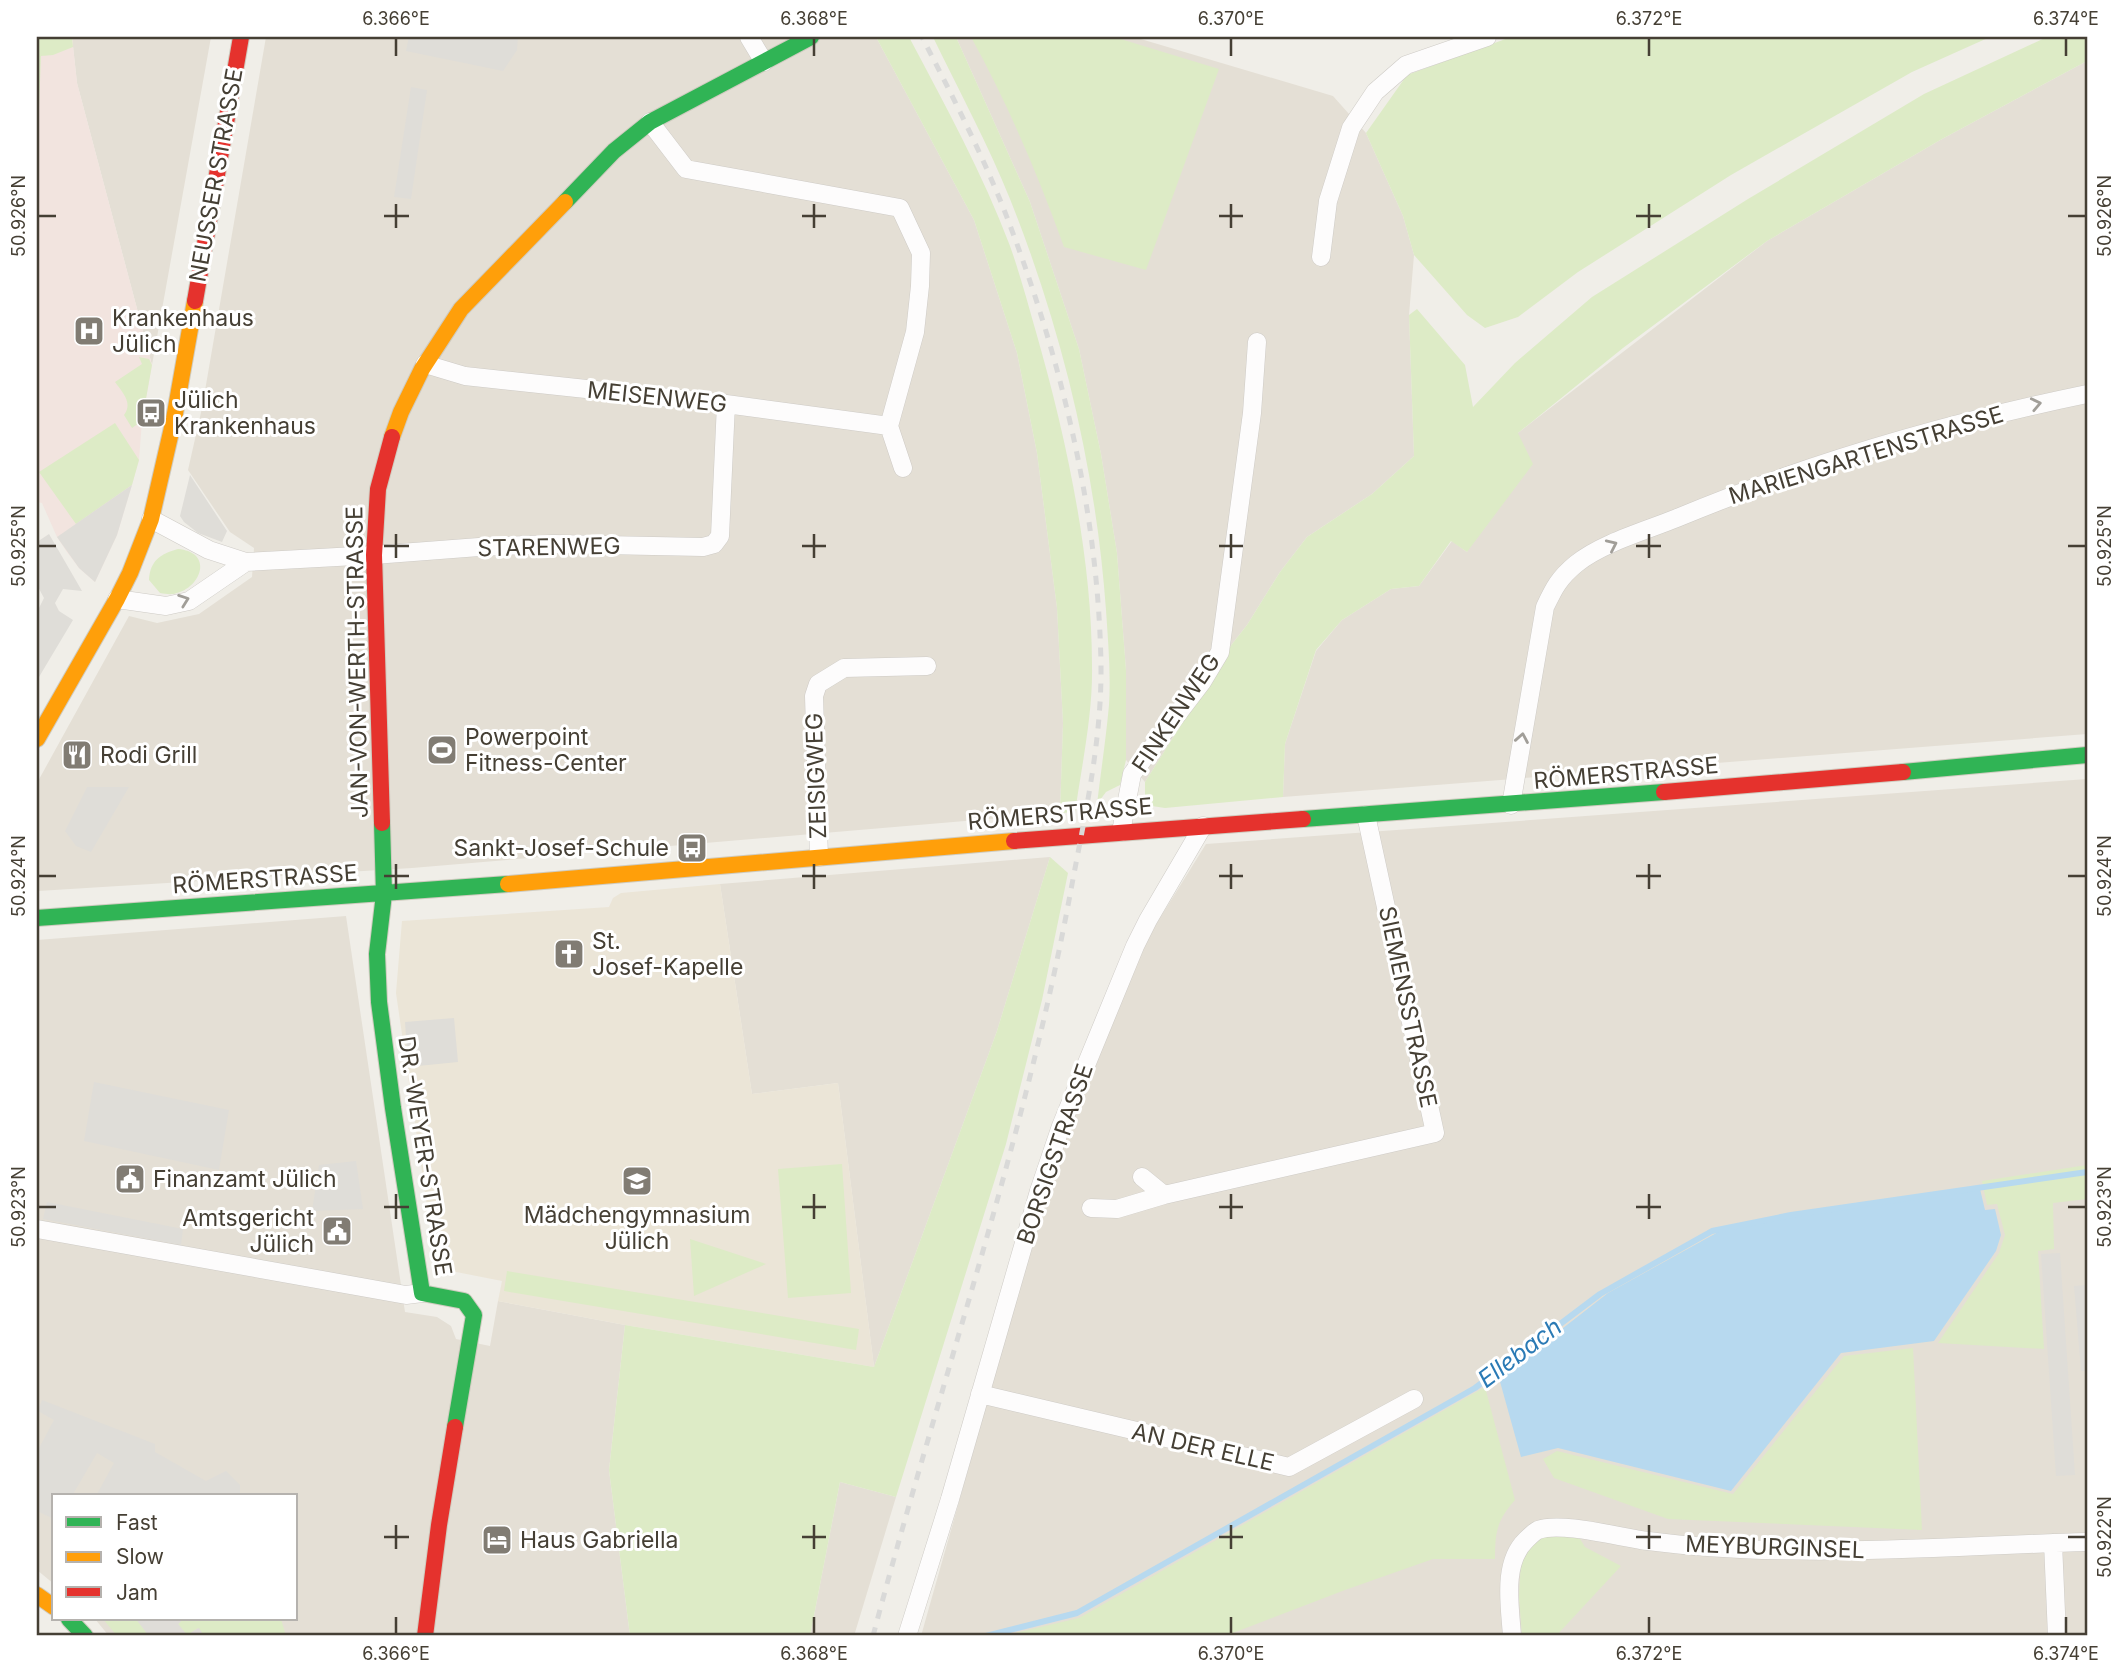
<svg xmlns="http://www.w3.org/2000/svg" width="2124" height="1673" viewBox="0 0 2124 1673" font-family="Inter,sans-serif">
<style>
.residential{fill:#e4dfd5}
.education{fill:#ebe5d7}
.medical{fill:#f2e4df}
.green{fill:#ddebc6}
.parking{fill:#dfddd8}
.water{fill:#b7d9ef}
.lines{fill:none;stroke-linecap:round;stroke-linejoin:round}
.stream{stroke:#b7d9ef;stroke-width:6}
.street-casing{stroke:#cecbc6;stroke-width:19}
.fast-casing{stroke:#cfcbbf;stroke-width:18}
.slow-casing{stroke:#cfcbbf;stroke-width:18}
.jam-casing{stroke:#cfcbbf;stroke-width:18}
.street{stroke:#fdfcfc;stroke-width:18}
.fast{stroke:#30b455;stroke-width:16}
.slow{stroke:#ff9f0a;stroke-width:16}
.jam{stroke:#e5322d;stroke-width:16}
.rail{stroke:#d9d9d8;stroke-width:5;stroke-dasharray:9 9;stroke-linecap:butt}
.oneway{stroke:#a19e98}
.ticks{fill:none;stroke:#453f34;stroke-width:2.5}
.labels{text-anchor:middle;stroke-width:6;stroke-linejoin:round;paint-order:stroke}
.street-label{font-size:23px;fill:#453f34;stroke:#fff}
.poi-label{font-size:23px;fill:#453f34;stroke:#fff;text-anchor:start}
.water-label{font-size:24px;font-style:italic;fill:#2a7ab5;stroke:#fff}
.neatline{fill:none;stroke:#453f34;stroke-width:2.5}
.ticks-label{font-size:18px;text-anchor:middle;fill:#453f34}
</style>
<rect width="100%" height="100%" fill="#f0eee8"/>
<path class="residential" d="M72,37H211L152,365L77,83Z
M266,37H876L974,220L1017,353L1037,453L1057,608L1063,723L1060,813L412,868L38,891L37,783L129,616L157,623L199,614L252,577L254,548L230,532L188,470L202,408Z
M956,37H1134L1333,96L1366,133L1403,216L1414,255L1409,315L1414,456L1372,494L1307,537L1280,572L1247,625L1232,644L1145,782L1126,760V670L1117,553L1101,454L1079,349L1030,202Z
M2087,61V734L1283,797L1285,744L1316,651L1342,620L1391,589L1419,586L1452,541L1467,552L1518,433L1767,241L1942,139Z
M2087,779V1636H921L1041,1212L1068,1128L1142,951L1155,926L1206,844Z
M1050,857L997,1031L874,1367L838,1083L752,1094L720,884Z
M346,916L405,1312L437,1317L451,1326L456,1339L490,1346L498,1301L625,1325L609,1470L630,1636H109L95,1619H296V1496H54V1584L37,1570V940Z
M840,1482L896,1497L854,1636H810Z"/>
<path class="education" d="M720,884L752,1094L838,1083L874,1367L625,1325L498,1301L502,1281L436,1268L396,993L402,921L609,907L613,898L621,893Z"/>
<path class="medical" d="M37,37H72L77,83L152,365L142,421L139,460L117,535L95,582L79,568L67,552L57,537L42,503L37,502Z"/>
<path class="green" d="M37,37H72L73,47L53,55L41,56L38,134Z
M876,37H909C945,105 983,174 1010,246C1020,274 1028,304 1036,332C1066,437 1092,556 1092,665C1093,714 1082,764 1075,812L1060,813L1063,723L1057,608L1037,453L1017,353L974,220Z
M933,37H956L1030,202L1079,349L1101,454L1117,553L1126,670V760L1120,785L1106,792L1097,804C1101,771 1106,738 1109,705C1111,673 1108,641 1106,610C1096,470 1062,329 1010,199C988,144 959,91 933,37Z
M971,37H1114L1219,69L1146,270L1064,247C1038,175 1008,104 971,37Z
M1511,37H1990L1912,72L1731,175L1578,272L1518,317L1485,328L1467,315L1414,255L1403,216L1366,133L1407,75Z
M2047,37H2087V61L1942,139L1767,241L1623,348L1518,433L1533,464L1467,552L1451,541L1419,586L1391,589L1342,620L1316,650L1285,744L1283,797L1165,808L1145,805V782L1232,644L1247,625L1280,572L1307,537L1372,494L1414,456L1409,315L1417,309L1465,365L1473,407L1515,363L1592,297L1748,199L1924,94Z
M139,357L149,359L152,365L142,421L132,428L124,415C133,403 123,393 115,382L142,364Z
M115,423L139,460L132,485L76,524L39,472Z
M178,549C213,552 202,586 177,593C172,595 166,594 160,593L149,580C150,561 160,554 178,549Z
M1050,857L1068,873L1042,1000L1006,1144L896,1497L840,1482L810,1636H630L609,1470L625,1325L874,1367L997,1031Z
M842,1164L851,1293L788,1298L778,1169Z
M2087,1165V1199L2053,1203L2054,1249L2038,1251L2044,1349L1938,1343L1999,1253L2005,1235L1997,1204L1987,1205L1982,1181Z
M690,1239L766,1264L694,1296Z
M507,1271L859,1329L856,1350L504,1291Z
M1913,1348L1922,1530L1668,1519L1554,1478L1543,1459L1557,1451L1733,1494L1844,1356Z
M1485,1387L1515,1500C1497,1520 1495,1532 1495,1559H1433L1345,1590L1225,1636H1002L1079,1618Z
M1577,1534L1585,1547L1621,1566L1556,1636H1522L1519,1597L1521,1559L1538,1535Z
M103,1619H136L149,1636H117Z
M183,1619H281L286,1636H204L198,1628L187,1635L178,1624Z"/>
<path class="parking" d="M409,37H518L517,50L503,71L406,51Z
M411,87L427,90L411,199L394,197Z
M190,475L227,531L222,542L198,533L184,522L180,516Z
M132,485L117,535L95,582L79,568L57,537Z
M49,534L82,591L63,589L55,603L59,611L73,620L39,677L37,675V612L44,598L37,585V542Z
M87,787H129L91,852L76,846L65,831Z
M454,1018L458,1062L408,1067L405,1022Z
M94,1082L229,1110L219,1170L84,1141Z
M356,1161L363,1209L312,1211L319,1165Z
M47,1202L183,1229L181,1245L43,1219Z
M2060,1253L2075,1475L2056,1476L2041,1254Z
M2087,1285V1371H2081L2074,1286Z
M42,1400L155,1444V1452L206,1481L226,1471L240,1485V1496H96L114,1463L97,1453L72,1496H54V1519L37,1511V1452L54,1420L38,1411Z
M136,1619H183L178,1624L187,1635L199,1628L204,1636H149Z"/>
<path class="water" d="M1980,1189L1985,1210L1995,1209L2001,1235L1996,1251L1934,1341L1841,1353L1731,1491L1558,1448L1521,1457L1499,1378L1608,1293L1720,1231L1798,1216Z"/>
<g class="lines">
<path class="stream" d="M986,1636L1077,1613L1475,1388L1600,1294L1712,1231L1791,1215L2087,1172"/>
<g class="street-casing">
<path id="street" d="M749,37L764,62
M650,122L686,169L900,208L921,253L920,286L915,332L889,426
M1321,257L1328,201L1351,128L1375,92L1406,65L1487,37
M425,364L465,376L726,404L889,426L903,468
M151,519L209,550L246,562L374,555L479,547L554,544L703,547L714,544L720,536L726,404
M117,599L166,606L189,601L246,562
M1511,805L1545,607C1554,588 1559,578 1576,564C1602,543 1645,531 1677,518C1809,463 1947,423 2087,394
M1121,832L1132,774L1202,682L1220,652L1252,413L1257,342
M819,857L814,696L818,684L844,668L927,666
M1142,1177L1164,1195
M1091,1208L1117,1209L1164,1195L1435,1133L1366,815
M37,1229L406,1295L422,1293
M980,1394L1289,1467L1414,1399
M2053,1543L2057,1636
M907,1636L950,1499L1039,1191L1061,1126L1135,946L1148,920L1203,826
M1512,1636C1510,1606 1502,1563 1526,1540C1529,1537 1534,1532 1538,1530C1561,1521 1622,1538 1648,1541C1793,1560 1942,1546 2087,1542"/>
</g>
<g class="fast-casing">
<path id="fast" d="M565,202L614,151L650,122L811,37
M1903,772L2087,755
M1303,819L1664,792
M382,823L384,894L377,954L379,1002L393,1108L422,1293L464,1301L474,1315L455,1427
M37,918L508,884
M69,1619L85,1636"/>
</g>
<g class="slow-casing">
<path id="slow" d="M392,437L401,412L422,369L461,309L565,202
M37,739L117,599L130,573L151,519L174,419L195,301
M508,884L1014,841
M37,1595L54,1607"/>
</g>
<g class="jam-casing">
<path id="jam" d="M195,301L241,37
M1664,792L1903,772
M382,823L374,555L378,489L392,437
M1014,841L1303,819
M425,1636L439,1525L455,1427"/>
</g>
<use href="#street" class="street"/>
<use href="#fast" class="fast"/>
<use href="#slow" class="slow"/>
<use href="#jam" class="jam"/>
<path class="rail" d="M873,1636C938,1389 1023,1147 1070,895C1084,819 1102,742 1101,664C1098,506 1059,349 1001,202C978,146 950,91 922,37"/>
</g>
<defs><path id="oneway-chevron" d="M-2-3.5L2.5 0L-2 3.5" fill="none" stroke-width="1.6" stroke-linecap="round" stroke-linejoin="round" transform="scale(1.75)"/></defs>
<g class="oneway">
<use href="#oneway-chevron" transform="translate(2036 404) rotate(-12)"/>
<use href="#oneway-chevron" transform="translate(1612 545) rotate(-25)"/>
<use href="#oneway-chevron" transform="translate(184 600) rotate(-20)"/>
<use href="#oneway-chevron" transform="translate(1522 738) rotate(-80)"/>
</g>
<path class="ticks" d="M396,38V56M814,38V56M1231,38V56M1649,38V56M2066,38V56M396,204V228M814,204V228M1231,204V228M1649,204V228M38,216H56M384,216H409M802,216H826M1219,216H1243M1636,216H1661M2068,216H2086M396,534V558M814,534V558M1231,534V558M1649,534V558M38,546H56M384,546H409M802,546H826M1219,546H1243M1636,546H1661M2068,546H2086M396,864V889M814,864V889M1231,864V889M1649,864V889M38,876H56M384,876H409M802,876H826M1219,876H1243M1636,876H1661M2068,876H2086M396,1194V1219M814,1194V1219M1231,1194V1219M1649,1194V1219M38,1207H56M384,1207H409M802,1207H826M1219,1207H1243M1636,1207H1661M2068,1207H2086M396,1525V1549M814,1525V1549M1231,1525V1549M1649,1525V1549M384,1537H409M802,1537H826M1219,1537H1243M1636,1537H1661M2068,1537H2086M396,1617V1634M814,1617V1634M1231,1617V1634M1649,1617V1634M2066,1617V1634"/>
<defs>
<g id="hospital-square" transform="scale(1.575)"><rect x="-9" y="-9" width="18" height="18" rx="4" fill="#817c73" stroke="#fff"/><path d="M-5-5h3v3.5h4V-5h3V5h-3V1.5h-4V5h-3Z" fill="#fff"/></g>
<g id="bus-square" transform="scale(1.575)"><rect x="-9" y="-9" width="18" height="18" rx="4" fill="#817c73" stroke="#fff"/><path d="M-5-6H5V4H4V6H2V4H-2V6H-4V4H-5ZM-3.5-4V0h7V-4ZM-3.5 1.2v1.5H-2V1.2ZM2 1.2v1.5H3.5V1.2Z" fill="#fff"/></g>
<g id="stadium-square" transform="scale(1.575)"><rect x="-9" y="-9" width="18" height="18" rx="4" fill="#817c73" stroke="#fff"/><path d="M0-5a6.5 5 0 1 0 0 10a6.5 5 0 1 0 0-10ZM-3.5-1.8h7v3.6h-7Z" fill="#fff"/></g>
<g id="restaurant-square" transform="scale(1.575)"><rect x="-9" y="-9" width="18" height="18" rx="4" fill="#817c73" stroke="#fff"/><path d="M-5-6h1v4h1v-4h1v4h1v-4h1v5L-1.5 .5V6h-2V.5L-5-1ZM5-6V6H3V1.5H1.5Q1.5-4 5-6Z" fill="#fff"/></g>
<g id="church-square" transform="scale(1.575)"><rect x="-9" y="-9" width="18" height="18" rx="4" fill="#817c73" stroke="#fff"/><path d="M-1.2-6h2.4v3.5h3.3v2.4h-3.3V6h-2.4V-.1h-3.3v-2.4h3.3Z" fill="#fff"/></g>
<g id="civic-square" transform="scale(1.575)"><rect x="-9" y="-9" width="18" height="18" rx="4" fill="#817c73" stroke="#fff"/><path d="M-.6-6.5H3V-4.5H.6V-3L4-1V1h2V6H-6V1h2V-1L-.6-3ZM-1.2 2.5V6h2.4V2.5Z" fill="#fff"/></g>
<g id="school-square" transform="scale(1.575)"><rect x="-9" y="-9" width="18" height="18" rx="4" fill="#817c73" stroke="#fff"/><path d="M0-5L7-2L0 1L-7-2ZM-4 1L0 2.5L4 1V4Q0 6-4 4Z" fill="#fff"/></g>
<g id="hotel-square" transform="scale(1.575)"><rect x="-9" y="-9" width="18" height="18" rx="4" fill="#817c73" stroke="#fff"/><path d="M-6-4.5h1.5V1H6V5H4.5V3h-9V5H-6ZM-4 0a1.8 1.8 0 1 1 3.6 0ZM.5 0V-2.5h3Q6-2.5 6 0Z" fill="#fff"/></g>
</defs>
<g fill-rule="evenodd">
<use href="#hospital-square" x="89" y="331"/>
<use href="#bus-square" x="151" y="413"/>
<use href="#stadium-square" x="442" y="750"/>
<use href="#restaurant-square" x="77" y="755"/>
<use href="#bus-square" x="692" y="848"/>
<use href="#church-square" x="569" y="954"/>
<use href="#civic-square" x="130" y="1179"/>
<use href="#school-square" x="637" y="1181"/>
<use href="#civic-square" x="337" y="1231"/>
<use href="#hotel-square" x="497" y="1540"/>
</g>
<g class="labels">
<g class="street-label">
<text transform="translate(216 175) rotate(-80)" y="8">NEUSSER STRASSE</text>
<text transform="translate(657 397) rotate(6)" y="8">MEISENWEG</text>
<text transform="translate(1866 455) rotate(-17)" y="8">MARIENGARTENSTRASSE</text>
<text transform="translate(549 547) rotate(-1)" y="8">STARENWEG</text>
<text transform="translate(357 662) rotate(-91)" y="8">JAN-VON-WERTH-STRASSE</text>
<text transform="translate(1176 713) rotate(-56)" y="8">FINKENWEG</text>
<text transform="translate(1626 773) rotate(-5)" y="8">RÖMERSTRASSE</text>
<text transform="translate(816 776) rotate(-92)" y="8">ZEISIGWEG</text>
<text transform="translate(1060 814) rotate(-5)" y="8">RÖMERSTRASSE</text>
<text transform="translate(265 879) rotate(-4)" y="8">RÖMERSTRASSE</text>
<text transform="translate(1408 1007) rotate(78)" y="8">SIEMENSSTRASSE</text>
<text transform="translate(1055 1154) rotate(-71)" y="8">BORSIGSTRASSE</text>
<text transform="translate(425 1156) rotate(81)" y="8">DR.-WEYER-STRASSE</text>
<text transform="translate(1203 1447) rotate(13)" y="8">AN DER ELLE</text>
<text transform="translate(1775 1547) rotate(2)" y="8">MEYBURGINSEL</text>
</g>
<g class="poi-label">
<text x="112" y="326">Krankenhaus<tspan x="112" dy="26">Jülich</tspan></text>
<text x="174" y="408">Jülich<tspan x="174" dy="26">Krankenhaus</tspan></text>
<text x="465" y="745">Powerpoint<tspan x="465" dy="26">Fitness-Center</tspan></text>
<text x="100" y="763">Rodi Grill</text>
<text x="669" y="856" text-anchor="end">Sankt-Josef-Schule</text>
<text x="592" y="949">St.<tspan x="592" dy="26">Josef-Kapelle</tspan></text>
<text x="153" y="1187">Finanzamt Jülich</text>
<text x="637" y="1223" text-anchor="middle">Mädchengymnasium<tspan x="637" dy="26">Jülich</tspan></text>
<text x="314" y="1226" text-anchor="end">Amtsgericht<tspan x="314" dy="26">Jülich</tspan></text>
<text x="520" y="1548">Haus Gabriella</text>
</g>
<g class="water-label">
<text transform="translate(1520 1353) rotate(-37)" y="8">Ellebach</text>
</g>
</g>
<rect width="2124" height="1673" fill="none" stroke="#ffffff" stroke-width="77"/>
<rect x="52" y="1494" width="245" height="126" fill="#ffffff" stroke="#b5b2ae" stroke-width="2"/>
<rect x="66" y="1517" width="35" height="10" fill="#30b455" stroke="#b5b2ae" stroke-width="2"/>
<text x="116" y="1530" font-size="21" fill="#453f34">Fast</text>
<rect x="66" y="1552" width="35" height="10" fill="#ff9f0a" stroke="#b5b2ae" stroke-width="2"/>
<text x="116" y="1564" font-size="21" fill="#453f34">Slow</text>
<rect x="66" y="1587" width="35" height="10" fill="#e5322d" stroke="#b5b2ae" stroke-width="2"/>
<text x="116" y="1600" font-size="21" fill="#453f34">Jam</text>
<rect x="38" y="38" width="2048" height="1596" class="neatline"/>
<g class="ticks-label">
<text x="396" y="25">6.366°E</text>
<text x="814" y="25">6.368°E</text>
<text x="1231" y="25">6.370°E</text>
<text x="1649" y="25">6.372°E</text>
<text x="2066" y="25">6.374°E</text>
<text transform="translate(19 216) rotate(-90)" y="6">50.926°N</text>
<text transform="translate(2105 216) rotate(-90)" y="6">50.926°N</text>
<text transform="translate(19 546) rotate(-90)" y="6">50.925°N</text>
<text transform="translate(2105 546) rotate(-90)" y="6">50.925°N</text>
<text transform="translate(19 876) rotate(-90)" y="6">50.924°N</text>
<text transform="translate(2105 876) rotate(-90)" y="6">50.924°N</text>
<text transform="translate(19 1207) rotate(-90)" y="6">50.923°N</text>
<text transform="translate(2105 1207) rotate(-90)" y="6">50.923°N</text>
<text transform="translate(2105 1537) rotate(-90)" y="6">50.922°N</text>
<text x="396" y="1660">6.366°E</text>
<text x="814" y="1660">6.368°E</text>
<text x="1231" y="1660">6.370°E</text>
<text x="1649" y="1660">6.372°E</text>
<text x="2066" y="1660">6.374°E</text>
</g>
</svg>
